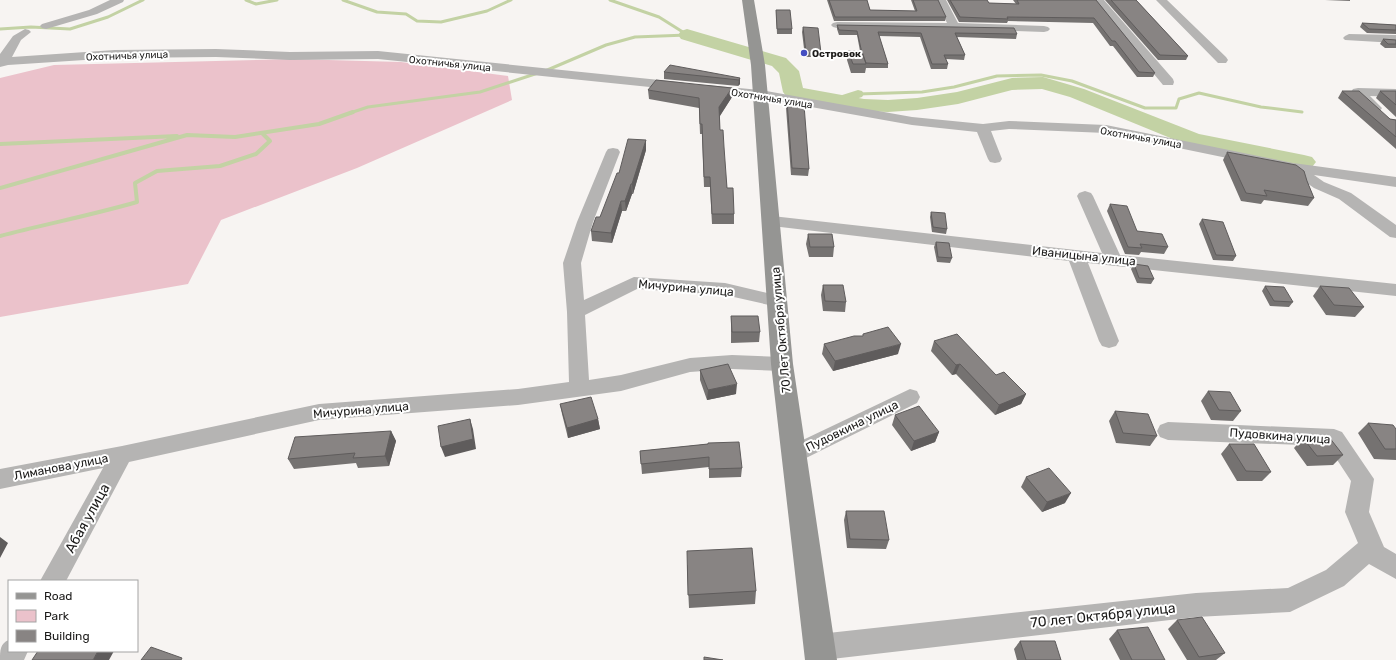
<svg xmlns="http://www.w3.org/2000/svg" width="1396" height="660" viewBox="0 0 1396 660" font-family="Rubik,sans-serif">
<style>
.green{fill:#ebc2cb}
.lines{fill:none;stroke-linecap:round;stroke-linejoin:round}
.stream-far1{stroke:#c3d2a4;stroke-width:3}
.stream{stroke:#c3d2a4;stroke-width:4}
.canal{fill:#c3d2a4;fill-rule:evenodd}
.river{fill:#c3d2a4;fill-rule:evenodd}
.street{fill:#b5b4b3;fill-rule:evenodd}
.secondary{fill:#959593;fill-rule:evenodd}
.wall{fill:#757271}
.shaded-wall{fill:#5f5c5c}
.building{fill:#888483;stroke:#5f5c5c}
.poi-dot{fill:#444ec2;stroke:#fff;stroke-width:1.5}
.labels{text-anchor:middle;stroke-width:4;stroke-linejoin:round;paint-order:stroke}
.far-poi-label{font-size:10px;font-weight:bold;fill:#1b1a19;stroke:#fff;text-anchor:start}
.far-street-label{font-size:10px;fill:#1b1a19;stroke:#fff}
.street-label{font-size:12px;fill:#1b1a19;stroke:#fff}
.near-street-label{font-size:14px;fill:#1b1a19;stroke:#fff}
</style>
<rect width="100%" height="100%" fill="#f7f4f2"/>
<path class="green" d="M292,59L401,62L508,76L512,100L357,168L221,220L188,284L0,317V78L54,65Z"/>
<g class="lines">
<path class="stream-far1" d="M246,0L256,4L277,0
M343,0L377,12L406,14L417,21L441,22L487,11L511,0
M610,0L659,17L686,34
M0,29L31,27L70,29L108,17L143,0
M545,71L606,45L635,37L687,35
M858,94L922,92L954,87L997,76L1041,75L1072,81L1145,108H1176L1179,99L1199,93L1261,107L1302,112
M350,113L368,107L480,92L538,73"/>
<path class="stream" d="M0,144L177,136
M0,188L187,135L235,137L319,124L353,112
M0,236C46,224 92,215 137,202L135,183L157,171L220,166L256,154L270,141L262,133"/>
<path class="canal" d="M858,90L862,91L864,94L862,97L840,104L836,103L834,100L836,97Z"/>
<path class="river" d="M687,29L786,58L799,71L803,88L864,99L888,100L917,98L957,92L1012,78L1043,77L1084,89L1199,134L1304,155L1312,157L1316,162L1312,167L1304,169L1185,144L1070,97L1042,89L1012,90L958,104L917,110L888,112L864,111L840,106L816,104L786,96L783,92L779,73L772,66L681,39L678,35L681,31Z"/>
<path class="street" d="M110,0H124L123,2L97,14L46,29L42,28L40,26L42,24L89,10Z
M936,0H946L958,23L1044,26L1048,27L1050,29L1048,31L1044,32L954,29L837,28L833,27L831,25L833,23L837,22L947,23Z
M1093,0H1104L1173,79L1174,82L1173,85H1163Z
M1156,0H1167L1226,57L1228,60L1226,63H1218Z
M25,29L29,30L31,32L21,40L12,57L115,50L216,49L290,52L378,51L679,82L684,83L685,86L684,89L679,90L378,59L290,60L216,57L115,58L8,65L0,67V54L13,36Z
M1349,34L1396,35V43L1345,40L1343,38L1345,36Z
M707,85L760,90L912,117L983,124L1009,121L1106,125L1293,163L1396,177V187L1314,175L1324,182L1351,193L1396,225V238L1390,237L1339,199L1314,188L1290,171L1106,133L1009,129L991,131L1002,159L1000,162L995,163L990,162L988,159L977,132L912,125L760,98L702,92L701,89L702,86Z
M1358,88L1396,89V97L1370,96L1382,108L1380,111C1368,114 1361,102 1353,95L1351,92L1353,89Z
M613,148L618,149L620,152L593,222L581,263L584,300L634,277L725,283L784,297L787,301L784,305L778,307L725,295L637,289L585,315L589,380L621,375L690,358L732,355L782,357L789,359L792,364L789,369L782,371L732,369L690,372L621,391L518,405L319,420L129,462L66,581H40L103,468L0,489V469L122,446L319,404L518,389L569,382L567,312L563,263L577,222L606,152L608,149Z
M1085,191L1091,193L1093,196L1120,255L1396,284V296L1088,263L1119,341L1116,346L1109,348L1102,346L1099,341L1069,261L772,226L766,224L764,221L766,218L772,216L1102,253L1077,196L1079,193Z
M910,389L917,391L920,397L917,403L802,460L794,463L786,460L783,454L786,448Z
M1168,422L1334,429L1342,432L1374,479L1369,512L1384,547L1396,554V579L1369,564L1344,586L1290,612L1196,617L823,660H818L809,657L806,647L809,637L819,634L1196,593L1288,588L1326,570L1358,543L1345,512L1351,481L1328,446L1168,440L1160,437L1157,431L1160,425Z
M9,640V651H28L24,660H0C0,651 0,643 9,640Z"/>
<path class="secondary" d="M742,0H754L765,65L793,364L837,660H805L771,364L751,65Z"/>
</g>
<path class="wall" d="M827,0H867L870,10L915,11L911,0H938L946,17L945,21H834Z
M947,0H987L989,3L1016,4L1013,0H1096L1155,73L1153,77H1137L1113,46H1110L1093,23L1008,21L1007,23L959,22Z
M1105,0H1136L1188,56L1186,60H1158Z
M1325,0H1350V1Z
M776,10L792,29V34H777Z
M1362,23L1396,25V34L1367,33L1360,27Z
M837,25L1017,34L1016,39L957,37L965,55L964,60L946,59L948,64L947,69H931L920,37L879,36L888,64V68H866L865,73H851L847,60L848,51H860L857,35H839L837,29Z
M803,27L821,53V57H805L802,32Z
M1383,39L1396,40V48H1385L1380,44Z
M664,72L740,78V84L738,86L664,79Z
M648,90L732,97L720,116V130L727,188L734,214V224H712L710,187H704L702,134H700L699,108L649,99Z
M1342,91L1390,119L1396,120V149L1338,98Z
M1380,91H1396V117L1376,98Z
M787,101L801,105L809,169L808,176L791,175L786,108Z
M646,140V150L633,194H632L626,211H622L612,243L592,241L591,231L600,217L619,173Z
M1227,152L1307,181L1314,198L1308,206L1264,200L1261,204L1241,201L1223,160Z
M1110,204L1137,231L1168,247L1164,254L1141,252L1139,255L1125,254L1107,211Z
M931,212L947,229L946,234L932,232L930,217Z
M1202,219L1236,256L1233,261L1213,260L1199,224Z
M808,234L834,247L833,257H809L806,244Z
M936,242L952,258L950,263L937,262L934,247Z
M1134,264L1154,279L1151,284L1137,283L1131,269Z
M823,285L846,302L845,312L823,311L821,295Z
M1265,286L1293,302L1289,307L1270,306L1262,291Z
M1320,286L1364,307L1355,317L1326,315L1313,296Z
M731,316L760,332L759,342L731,343Z
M863,334L898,354L833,371L822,354L824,344L863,336Z
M934,341L996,375L1026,394L1021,404L995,415L956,374L952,375L931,351Z
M700,370L736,394L707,400L700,380Z
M1208,391L1241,411L1233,421L1211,420L1201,401Z
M560,404L598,419L600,429L568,438L562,414Z
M1115,411L1157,436L1150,446L1116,443L1109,421Z
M895,415L939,432L935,442L911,451L892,425Z
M1368,423L1396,429V460L1374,459L1358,433Z
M391,431L396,441L389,466L358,468L356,463L294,469L288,459Z
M1303,438L1343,455L1333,465L1307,466L1294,448Z
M708,444L742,468L741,477L709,478V467L642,474L640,451Z
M1229,444L1271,472L1262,481H1237L1221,454Z
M1026,477L1065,503L1042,512L1021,487Z
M846,511L889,540L886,549L847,548L844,520Z
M687,565L756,591L755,604L689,608Z
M1177,620L1225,653L1216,660H1187L1168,629Z
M1117,630L1165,660H1120L1109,639Z
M1020,641L1061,660H1017L1014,649Z"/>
<path class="shaded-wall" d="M740,78V84L738,86L739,80Z
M732,88V97L719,117V107Z
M646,140V150L633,194L632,184Z
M631,184L632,194L626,211L625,201Z
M621,201L622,211L612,243L611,233Z
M901,344L898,354L833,371L835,361Z
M960,364L956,374L952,375L956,365Z
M737,384L736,394L707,400L708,390Z
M1026,394L1021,404L995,415L999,405Z
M470,419L473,429L476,449L445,457L441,447Z
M598,419L600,429L568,438L567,428Z
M391,431L396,441L389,466L385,456Z
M939,432L935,442L911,451L914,441Z
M1071,493L1065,503L1042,512L1047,502Z
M0,537L8,543L0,558Z
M98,651H114L109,660H93Z"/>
<path class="building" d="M829,0H867L870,10L917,11L913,0H938L946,17H835Z
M950,0H987L989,3L1019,4L1017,0H1096L1155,73L1139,72L1115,41H1112L1094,18L1007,17L1008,19L960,17Z
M1111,0H1136L1188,56L1160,55Z
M776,10H790L792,29H777Z
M1362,23L1396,25V30L1369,29Z
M837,25L1014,28L1017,34L955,33L965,55H944L948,64H932L921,33L878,32L888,64L866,63L862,53L857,31L839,30Z
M803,27L818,28L821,53H806Z
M1383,39L1396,40V44H1388Z
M848,51H862L866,64H853Z
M670,65L740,78L739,80L664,72Z
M656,80L732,88L719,107L720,130H723L724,147L727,188H733L734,214H712L710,177H704L702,124H700L699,98L648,90Z
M1342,91H1359L1390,119L1396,120V137Z
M1380,91H1396V105Z
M787,101L801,102V105H804L809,169L792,168Z
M628,139L646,140L632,184H631L625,201H621L611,233L591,231L596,217H600L617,173H619Z
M1227,152L1296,165L1304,171L1307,181L1314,198L1264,190L1267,196L1246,193Z
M1110,204L1127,206L1137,231L1162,234L1168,247L1140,244L1142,248L1128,247Z
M931,212L945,213L947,229L933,227Z
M1202,219L1223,222L1236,256L1216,255Z
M808,234H832L834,247H810Z
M936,242L949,243L952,258L938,257Z
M1134,264L1148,266L1154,279L1139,278Z
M823,285H843L846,302L825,301Z
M1265,286L1284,287L1293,302L1274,301Z
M1320,286L1349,288L1364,307L1334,305Z
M731,316H758L760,332H732Z
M888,327L901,344L835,361L824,344L854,336H863V334Z
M957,334L996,375L1004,372L1026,394L999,405L960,364L956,365L934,341Z
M728,364L737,384L708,390L700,370Z
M1208,391L1230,392L1241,411L1219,410Z
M591,397L598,419L567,428L560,404Z
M919,406L939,432L914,441L895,415Z
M1115,411L1148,414L1157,436L1123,433Z
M470,419L473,439L441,447L438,426Z
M1368,423L1393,425L1396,429V449H1385Z
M391,431L385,456L353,458L355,453L288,459L295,437Z
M1329,437L1343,455L1317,456L1303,438Z
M739,442L742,468L709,469V457L641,464L640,451L708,444V443Z
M1229,444H1254L1271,472L1246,471Z
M1049,468L1071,493L1047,502L1026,477Z
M846,511H884L889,540L850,539Z
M752,548L756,591L688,595L687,551Z
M1202,617L1225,653L1199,657L1177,620Z
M1148,627L1165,660H1132L1117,630Z
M1020,641H1055L1061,660H1026Z
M151,647L182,658L181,660H141Z
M38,651H98L93,660H32Z
M704,657L723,660H704Z"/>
<circle class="poi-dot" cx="804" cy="53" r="4"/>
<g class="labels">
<g class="far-poi-label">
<text x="812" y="57">Островок</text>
</g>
<g class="far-street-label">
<text transform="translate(127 55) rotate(-2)" y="4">Охотничья улица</text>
<text transform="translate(450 63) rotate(6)" y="4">Охотничья улица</text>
<text transform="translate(772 98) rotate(9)" y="4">Охотничья улица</text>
<text transform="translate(1141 137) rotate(10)" y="4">Охотничья улица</text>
</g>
<g class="street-label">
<text transform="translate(1084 256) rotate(6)" y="4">Иваницына улица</text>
<text transform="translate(686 288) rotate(5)" y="4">Мичурина улица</text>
<text transform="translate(781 330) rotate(-95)" y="4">70 Лет Октября улица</text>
<text transform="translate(361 410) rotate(-5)" y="4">Мичурина улица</text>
<text transform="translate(852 426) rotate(-26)" y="4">Пудовкина улица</text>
<text transform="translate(1280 436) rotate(4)" y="4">Пудовкина улица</text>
<text transform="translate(61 467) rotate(-11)" y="4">Лиманова улица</text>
</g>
<g class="near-street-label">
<text transform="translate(87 518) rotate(-61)" y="5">Абая улица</text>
<text transform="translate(1103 615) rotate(-6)" y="5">70 лет Октября улица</text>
</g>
</g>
<rect x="8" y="580" width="130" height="72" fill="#ffffff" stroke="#a4a3a3"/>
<rect x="16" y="593" width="20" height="6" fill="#959593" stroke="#a4a3a3"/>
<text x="44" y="600" font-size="12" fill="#1b1a19">Road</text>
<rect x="16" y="610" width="20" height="12" fill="#ebc2cb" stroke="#a4a3a3"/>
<text x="44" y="620" font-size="12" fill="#1b1a19">Park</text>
<rect x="16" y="630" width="20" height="12" fill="#888483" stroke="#a4a3a3"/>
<text x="44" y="640" font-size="12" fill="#1b1a19">Building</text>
</svg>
